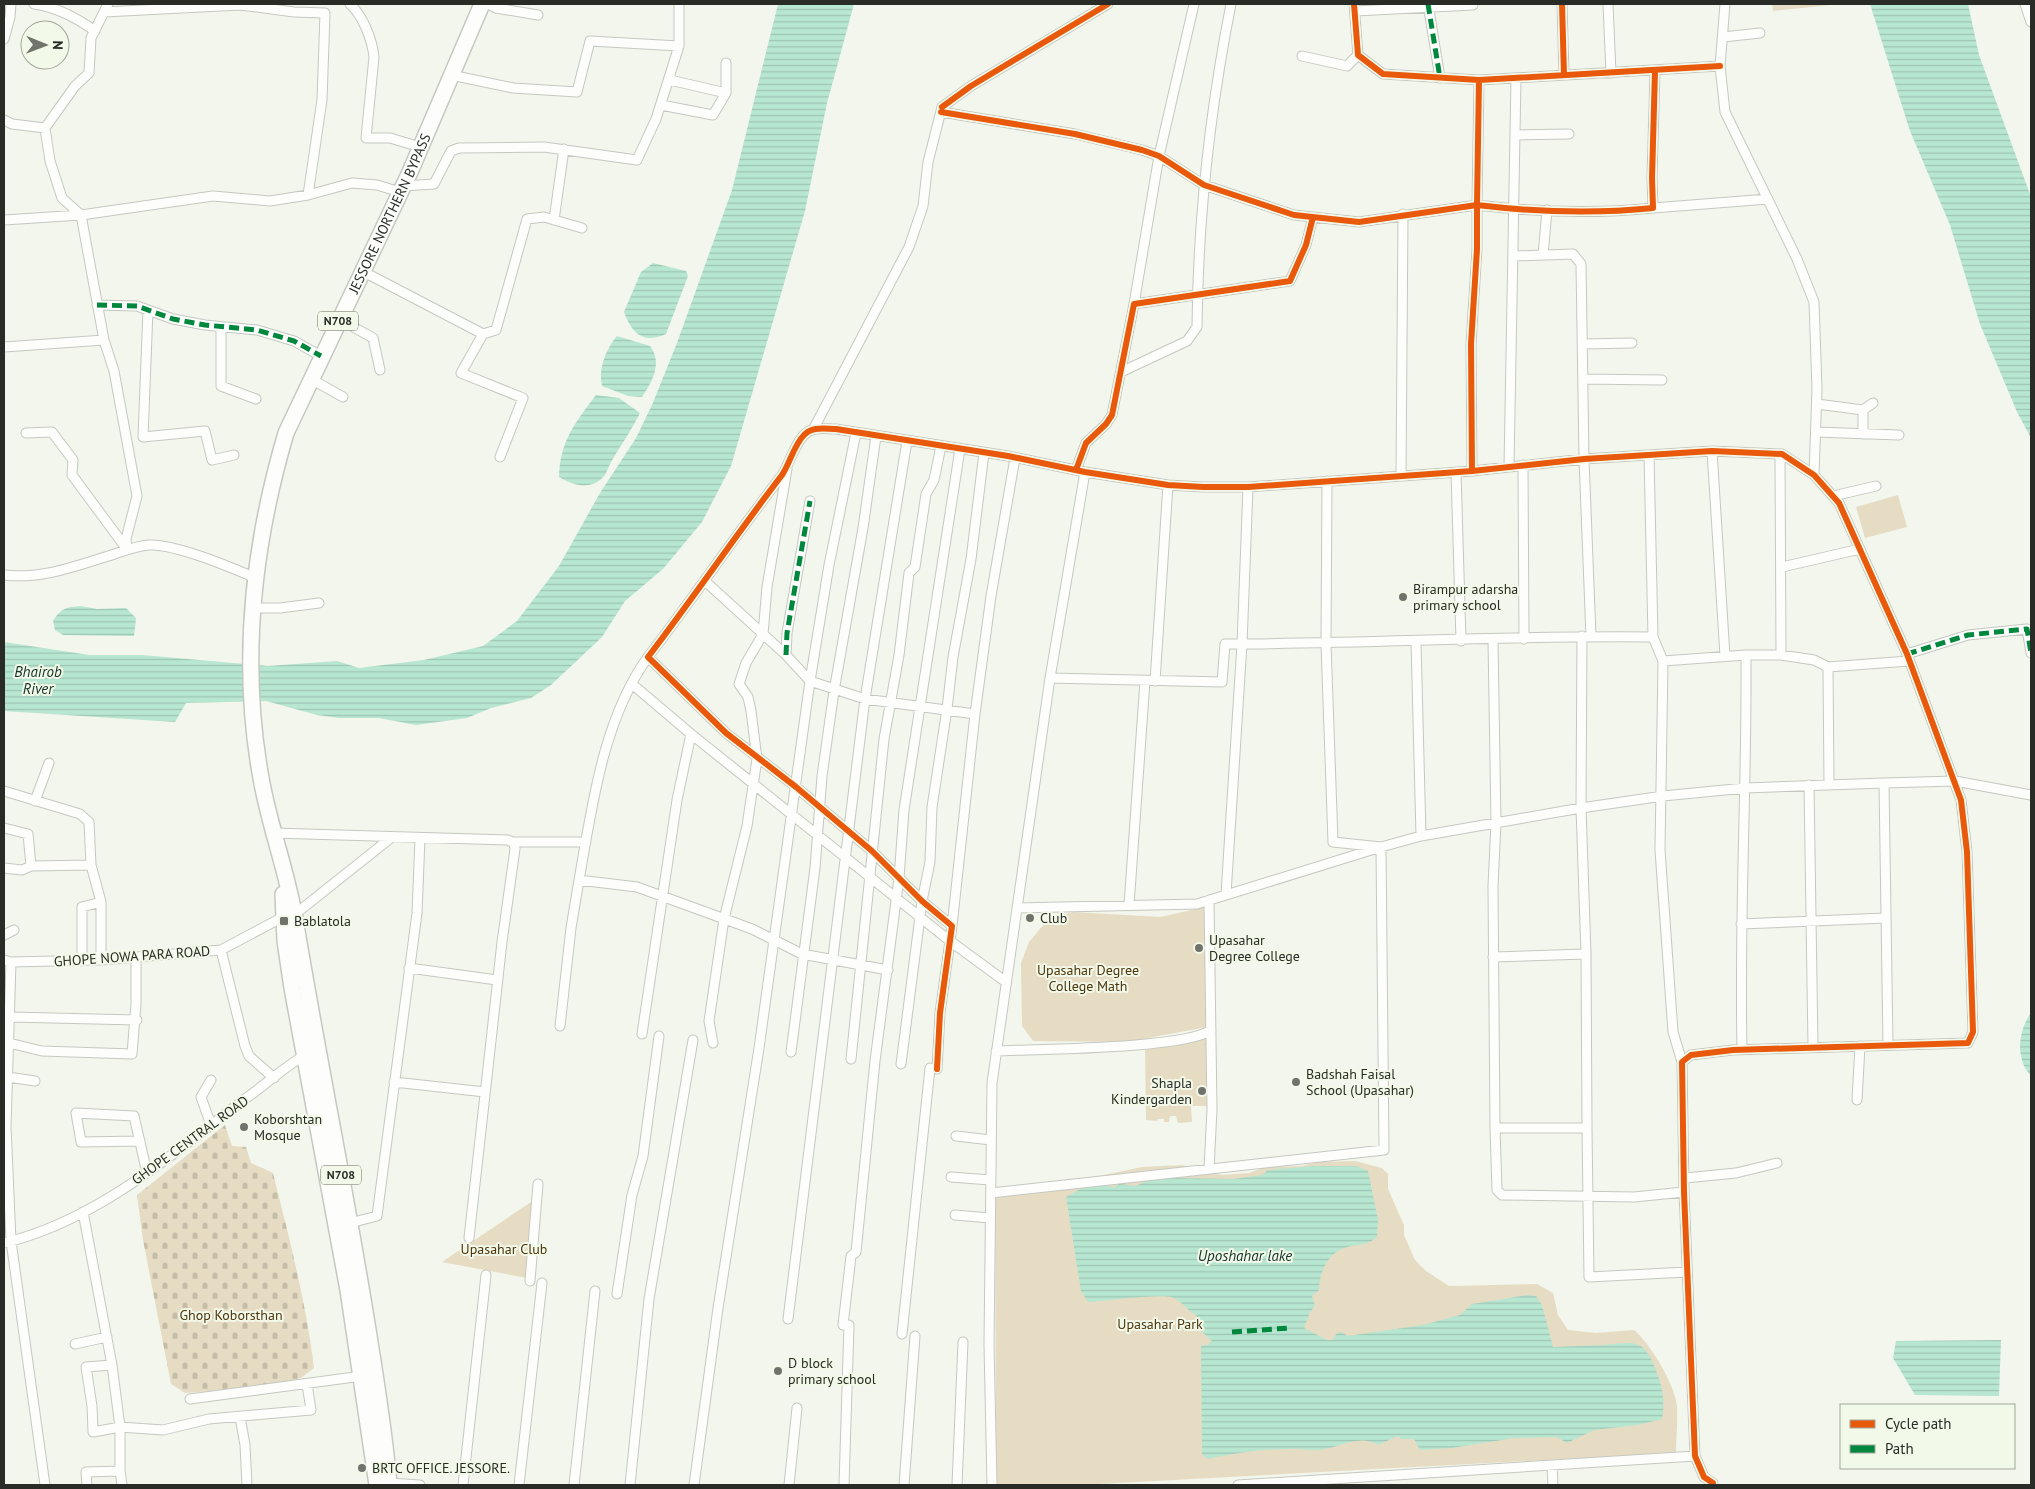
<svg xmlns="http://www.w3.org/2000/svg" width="2035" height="1489" viewBox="0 0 2035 1489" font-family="'PT Sans',sans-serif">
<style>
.cemetery{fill:url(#cemetery-stones)}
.green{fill:#e6dcc4}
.water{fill:url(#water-rules)}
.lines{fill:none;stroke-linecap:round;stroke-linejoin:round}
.minor-casing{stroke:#c5c8c1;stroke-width:11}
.trunk-casing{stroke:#c5c8c1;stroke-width:18}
.minor{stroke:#fdfefc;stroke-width:9}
.trunk{stroke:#fdfefc;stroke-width:15}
.quiet{stroke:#00873e;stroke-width:5;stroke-dasharray:10 5;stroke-linecap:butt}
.cycleway-casing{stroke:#f3f9e9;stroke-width:9}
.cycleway{stroke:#e8590c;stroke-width:6}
.poi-dot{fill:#6f736b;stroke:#f3f9e9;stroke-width:2}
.labels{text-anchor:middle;stroke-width:4;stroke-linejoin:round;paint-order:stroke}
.shield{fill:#f3f9e9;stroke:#666a60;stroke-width:1}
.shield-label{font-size:12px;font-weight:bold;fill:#292c26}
.street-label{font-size:14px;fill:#292c26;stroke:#f3f9e9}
.poi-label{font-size:14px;fill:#292c26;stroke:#f3f9e9;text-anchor:start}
.park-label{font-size:14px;fill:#4c360e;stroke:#f3f9e9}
.water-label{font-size:15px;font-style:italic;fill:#123127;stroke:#f3f9e9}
</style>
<defs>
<pattern id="cemetery-stones" width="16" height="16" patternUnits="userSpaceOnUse" patternTransform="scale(1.25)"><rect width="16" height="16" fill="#e6dcc4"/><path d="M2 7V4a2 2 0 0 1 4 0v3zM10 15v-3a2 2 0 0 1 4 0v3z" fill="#c5bda8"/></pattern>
<pattern id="water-rules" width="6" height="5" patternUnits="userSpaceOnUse" patternTransform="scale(1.25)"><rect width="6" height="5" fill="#b7e6d1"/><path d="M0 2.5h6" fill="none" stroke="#9dc5b3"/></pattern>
</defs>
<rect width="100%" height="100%" fill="#f2f6ec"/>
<path class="cemetery" d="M225,1125L232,1146L246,1147L251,1163L273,1173C289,1237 306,1302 314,1368L301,1378L265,1387L185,1393L171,1384L143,1240L137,1195Z"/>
<path class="green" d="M1772,4H1840L1773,11Z
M1898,495L1907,527L1865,538L1856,507Z
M1205,907L1208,1027L1126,1042L1033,1041L1022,1026L1021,963L1029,942L1049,918L1073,912L1160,917Z
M1207,1038L1211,1106H1191L1192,1122L1178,1123L1176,1116H1170L1169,1122H1164V1119H1158L1157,1121L1146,1120L1145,1047Z
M1355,1161L1382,1168L1388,1174V1189L1404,1225V1235L1415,1260L1426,1271L1449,1286L1537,1284L1553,1293L1558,1315L1568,1330L1596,1333L1634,1330C1650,1343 1676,1386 1677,1407C1678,1422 1676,1438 1676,1453L1081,1485H996L995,1190L1099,1176L1142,1167L1182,1165L1222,1175L1249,1173L1266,1167L1302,1166L1317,1162Z
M534,1200L527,1278L442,1262Z"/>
<path class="water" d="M778,4H854L827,103L805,211L731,466L702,522L663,569L625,601L602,637L551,685L531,698L491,708L467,718L416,725L379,718H339L317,715L266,701L186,703L175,722L4,711V642L89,655H142L268,666L337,661L359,668L424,660L483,646L517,621L559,566L600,493L636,438L652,405L677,343L732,190Z
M1870,4H1968L1979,55L2031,197V438L2017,412L1980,324L1950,225L1910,131Z
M653,263L686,271L688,276L666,334C643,344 632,334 624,312L641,272Z
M617,336L650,346C663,363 652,382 642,397L628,396L602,386C598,369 606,349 617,336Z
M596,395L619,398L640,413C632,429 623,442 614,457C610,463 608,469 605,475C592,491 574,486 559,477C560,441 575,423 596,395Z
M81,606L97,609L126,608L136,618L134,636L63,635L55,630L53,621C61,608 67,607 81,606Z
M2031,1013V1076C2015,1059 2018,1031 2031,1013Z
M1314,1166H1356L1368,1171L1378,1220L1377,1237C1367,1246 1356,1244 1344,1248C1327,1254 1319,1274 1319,1290L1312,1296L1315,1306L1310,1312L1304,1328L1327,1340H1333L1336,1334L1341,1332L1348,1336L1423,1325L1460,1315L1472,1304L1527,1295L1536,1296L1542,1305L1553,1347C1570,1346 1587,1346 1604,1345C1637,1342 1644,1338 1657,1373C1663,1389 1665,1402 1662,1419L1638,1425L1594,1430L1567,1443L1557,1437L1514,1438L1452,1448L1420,1450L1414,1439H1401L1398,1436L1378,1445C1359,1433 1338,1449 1318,1450C1309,1451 1300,1448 1291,1449C1263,1449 1235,1453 1207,1459L1202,1454L1201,1346L1207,1345L1212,1341L1200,1330L1196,1315C1186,1310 1182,1300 1171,1297C1156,1294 1106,1301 1088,1302L1081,1291L1066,1197C1082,1188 1094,1180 1113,1188L1119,1184L1136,1186L1150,1179L1170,1178L1234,1179L1262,1175L1268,1170Z
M2001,1340L1999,1396L1915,1395L1893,1358L1896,1341Z"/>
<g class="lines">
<g class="minor-casing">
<path id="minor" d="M34,4C56,7 77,18 95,31
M350,4C363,16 372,39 374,57L366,138H390L420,147
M488,4L496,8L538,15
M1354,4L1358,55L1383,74L1479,80L1720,66
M1428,4L1440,78
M1562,4L1564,75
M1608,4L1611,73
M1725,4L1720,66L1725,112L1797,259L1814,302L1817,389L1814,475
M2025,4L2031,22
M1355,11L1473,5
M104,12L240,5L294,12L325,13L322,100L308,195
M1723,37L1760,33
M4,39L10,17L11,4
M1302,56L1347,66L1358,55
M451,75L513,88L577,92L590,41L679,46
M670,80L726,93
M1479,80L1477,205C1535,212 1595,214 1653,208L1652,178L1655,71
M661,105L713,115L726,93V63
M941,112L1075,134L1142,150L1159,156L1204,185L1294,215L1359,222L1477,205V249L1471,344L1472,471
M4,120L12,124L45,128L50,161L62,198L81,215L104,340L114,371L137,496L126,539L127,550
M45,128L75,86L89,73L91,38L108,4
M1515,135L1569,134
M403,186L434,184L451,151L459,148L544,147L637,160L656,119L679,46V4
M1653,208L1768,199
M4,220L81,215L213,196L270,201L308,195L352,183L377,185L400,192
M554,220L564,149
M1543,255L1547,210
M1513,256L1573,254L1581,264L1584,459L1591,636
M362,271L483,334L496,330L527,219L544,217L582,228
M1134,304L1159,156L1194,4
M97,305L137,306L173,319L205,325L257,330L294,341L321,356
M148,310L143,437L205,431L212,460L234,455
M339,319L373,338L380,370
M221,328V386L256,399
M483,334L461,373L523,398L500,457
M1583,344L1632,343
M4,347L104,340
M1121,372L1187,341L1197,327C1198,219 1210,110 1231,4
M311,379L343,397
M1583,379L1662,380
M1817,404L1863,410V434
M1863,410L1873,403
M814,428L909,247L923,206L928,162L942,107L971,86L1108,4
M1816,432L1899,435
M26,433L52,432L73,460L72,475L126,548
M1712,451L1725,656
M1780,454L1781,655
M1649,455L1653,637
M1523,465L1524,639
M1509,467L1516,78
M1076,470L1086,443L1106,424L1112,415L1134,304L1290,281L1306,245L1313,217
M1456,472L1461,641
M1401,476L1403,214
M1833,496L1876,486
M1782,567L1860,549
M4,575C39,579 71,568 105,557C119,553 134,546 149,545C176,544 230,567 256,578
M706,582L786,655L810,681L865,699L975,714
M252,608H280L319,603
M1493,640L1496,823L1493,886L1495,1128H1587L1586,954
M1416,642L1421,836
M1907,654L1968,635L2027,629L2031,653
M786,655L787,633L810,501
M1663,661L1660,850L1673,1032L1682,1062
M1828,667L1829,784
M1050,678L1222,682L1225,644C1368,644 1510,635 1653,637L1663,661L1746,655H1781L1814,660L1828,667L1909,661
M1155,681L1168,485
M632,684L691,734
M1809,785L1813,1047
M4,791L80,814L89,822L91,865L101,902V960
M35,801L49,763
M4,828L28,834L31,866
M273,833L508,840L514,843L515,849L502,942L469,1238
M512,842H586
M4,868L22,870L31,866L91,865
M579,880C592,807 603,719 648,657
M1226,894L1242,644L1248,487
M1209,900L1212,1109L1209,1169
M1129,905L1145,681
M1017,908L1197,904L1381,847L1421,836L1581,808L1663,796L1745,788L1884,783
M294,915L392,837
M1741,924L1885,918
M952,926L975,714L991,596L1015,458
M4,935L14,930
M221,950L245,1046L249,1056L274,1078
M1493,957L1586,954L1581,808L1582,636
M4,960L11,962L101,960L221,950L283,917
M82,961V907L101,902
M11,962L6,1126L11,1241L45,1485
M409,968L497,980
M10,1017L137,1020
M560,1026L571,928L579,880L637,887L752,929L802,954L888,970
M642,1034L677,800L691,734L950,941L1006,982
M9,1043L42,1051L132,1054L136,1004V958
M713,1043L709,1021L724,919L747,826L757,759L751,711L748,697L739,684L746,663L763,634L767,587L787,469
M1888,1045L1884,783L1955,781L2031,795
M1742,1049C1739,918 1747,786 1746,655
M996,1051C1036,1049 1185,1049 1211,1030
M791,1052L815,868L822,776L834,691L863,528L876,436
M851,1059L884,739L899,655L909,573L915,567L926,494L934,480L941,446
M901,1064L922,901L930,862L932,807L947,709L953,657L971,559L984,453
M937,1069L940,1013L952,926L922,901L872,851L796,787L726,733L648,657C694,597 736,535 782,475C790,463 794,445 804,435C812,426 825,429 836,429L1008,456L1085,472L1168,485L1203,487H1248L1472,471L1584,459L1712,451L1782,454L1814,475L1839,503L1907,654L1961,800L1967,852L1973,1032L1968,1043L1733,1050L1691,1055L1682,1062L1684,1192L1695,1456L1704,1477L1713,1483V1485
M8,1077L35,1081
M394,1082L485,1092
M1857,1100L1860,1046
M211,1125L201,1097L211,1080
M1495,1128L1497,1190L1502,1195L1634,1197L1684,1192
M1587,1128L1589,1277L1687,1272
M956,1136L991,1140
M140,1141L81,1142L76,1113L134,1116L147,1173
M951,1177L990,1180
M1685,1178L1736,1173L1777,1163
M991,1193L1384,1150L1381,847L1333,842L1326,644L1327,481
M83,1212L112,1365L120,1427L163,1430L209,1419L311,1410L307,1384
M955,1215L990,1218
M350,1223L377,1216L417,913L420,838
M4,1243C96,1221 171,1155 245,1099C265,1085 285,1066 307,1054
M530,1281L538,1184
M617,1294L632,1195L643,1156L659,1036
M788,1319L865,699L907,441
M843,1325L851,1256L856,1252L875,1061L899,878L904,810L960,449
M902,1334L930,1068
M75,1344L107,1337
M190,1399L362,1376
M240,1417L245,1445L247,1485
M1552,1465L1553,1485
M120,1471L122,1485
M389,1483L420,1485
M87,1485L86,1472L120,1471V1427L93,1432L92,1406L86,1367L112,1365
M463,1485L486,1275
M519,1485L542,1283
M574,1485L595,1291
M630,1485L649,1299L693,1040
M694,1485L718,1308L759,1048L810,681L829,565L856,433
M789,1485L797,1408
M844,1485L849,1325
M904,1485L915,1336
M957,1485L963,1342
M992,1485L989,1344L992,1083L1050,678L1085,472
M1238,1485L1695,1456"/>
</g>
<g class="trunk-casing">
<g id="trunk">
<path d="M283,894L285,941L292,988L348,1290L377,1485"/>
<path id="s1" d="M389,1485C385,1435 377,1386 369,1336C347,1197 318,1058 295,919C287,871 269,825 261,778C240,663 253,545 286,433L410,172L482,4"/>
</g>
</g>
<use href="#minor" class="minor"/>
<use href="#trunk" class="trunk"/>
<path class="quiet" d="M1428,4L1440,78
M97,305L137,306L173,319L205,325L257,330L294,341L321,356
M1907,654L1968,635L2027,629L2031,653
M786,655L787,633L810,501
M1232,1332L1289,1328"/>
<g class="cycleway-casing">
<path id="cycleway" d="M1354,4L1358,55L1383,74L1479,80L1720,66
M1562,4L1564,75
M1479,80L1477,205C1535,212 1595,214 1653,208L1652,178L1655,71
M942,107L971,86L1108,4
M941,112L1075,134L1142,150L1159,156L1204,185L1294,215L1359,222L1477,205V249L1471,344L1472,471
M1076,470L1086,443L1106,424L1112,415L1134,304L1290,281L1306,245L1313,217
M937,1069L940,1013L952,926L922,901L872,851L796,787L726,733L648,657C694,597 736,535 782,475C790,463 794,445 804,435C812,426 825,429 836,429L1008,456L1085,472L1168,485L1203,487H1248L1472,471L1584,459L1712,451L1782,454L1814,475L1839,503L1907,654L1961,800L1967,852L1973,1032L1968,1043L1733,1050L1691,1055L1682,1062L1684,1192L1695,1456L1704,1477L1713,1483V1485"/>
</g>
<use href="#cycleway" class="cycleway"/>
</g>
<g class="poi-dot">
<circle cx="1403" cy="597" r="5"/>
<circle cx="1030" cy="918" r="5"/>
<rect x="279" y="916" width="10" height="10" rx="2.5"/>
<circle cx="1199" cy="948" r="5"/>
<circle cx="1296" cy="1082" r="5"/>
<circle cx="1202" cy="1091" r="5"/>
<circle cx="244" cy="1127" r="5"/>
<circle cx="778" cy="1371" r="5"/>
<circle cx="362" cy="1468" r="5"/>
</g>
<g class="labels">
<g class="shield">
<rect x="318" y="311.5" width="40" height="19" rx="4"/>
<rect x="321" y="1165.5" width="40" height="19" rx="4"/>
</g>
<g class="shield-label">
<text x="338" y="325">N708</text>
<text x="341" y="1179">N708</text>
</g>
<g class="street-label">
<text dy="5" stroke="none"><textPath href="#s1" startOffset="1311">JESSORE NORTHERN BYPASS</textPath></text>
<text transform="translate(132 956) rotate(-4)" y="5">GHOPE NOWA PARA ROAD</text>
<text transform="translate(190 1140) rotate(-36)" y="5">GHOPE CENTRAL ROAD</text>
</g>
<g class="poi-label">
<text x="1413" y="594">Birampur adarsha<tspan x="1413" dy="16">primary school</tspan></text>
<text x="1040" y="923">Club</text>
<text x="294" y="926">Bablatola</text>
<text x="1209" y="945">Upasahar<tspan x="1209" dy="16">Degree College</tspan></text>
<text x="1306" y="1079">Badshah Faisal<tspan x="1306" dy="16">School (Upasahar)</tspan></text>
<text x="1192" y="1088" text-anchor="end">Shapla<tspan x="1192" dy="16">Kindergarden</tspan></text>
<text x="254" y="1124">Koborshtan<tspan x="254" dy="16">Mosque</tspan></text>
<text x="788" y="1368">D block<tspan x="788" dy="16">primary school</tspan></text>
<text x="372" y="1473">BRTC OFFICE. JESSORE.</text>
</g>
<g class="park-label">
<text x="1088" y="975">Upasahar Degree<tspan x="1088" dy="16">College Math</tspan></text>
<text x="504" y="1254">Upasahar Club</text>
<text x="231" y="1320">Ghop Koborsthan</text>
<text x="1160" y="1329">Upasahar Park</text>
</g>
<g class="water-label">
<text x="38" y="677">Bhairob<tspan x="38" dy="17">River</tspan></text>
<text x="1245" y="1261">Uposhahar lake</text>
</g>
</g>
<rect width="2035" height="1489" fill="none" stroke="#292c26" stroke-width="10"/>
<rect x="1840" y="1404" width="175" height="65" fill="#f3f9e9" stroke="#a2a79b"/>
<rect x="1850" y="1420" width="25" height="8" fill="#e8590c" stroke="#a2a79b"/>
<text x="1885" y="1429" font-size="15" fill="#292c26">Cycle path</text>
<rect x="1850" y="1445" width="25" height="8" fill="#00873e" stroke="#a2a79b"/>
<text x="1885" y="1454" font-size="15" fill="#292c26">Path</text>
<g transform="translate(45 45) rotate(91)"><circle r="24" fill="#f3f9e9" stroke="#a2a79b"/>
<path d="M0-4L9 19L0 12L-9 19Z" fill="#6f736b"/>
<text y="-8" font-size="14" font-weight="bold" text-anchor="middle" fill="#292c26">N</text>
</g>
</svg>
